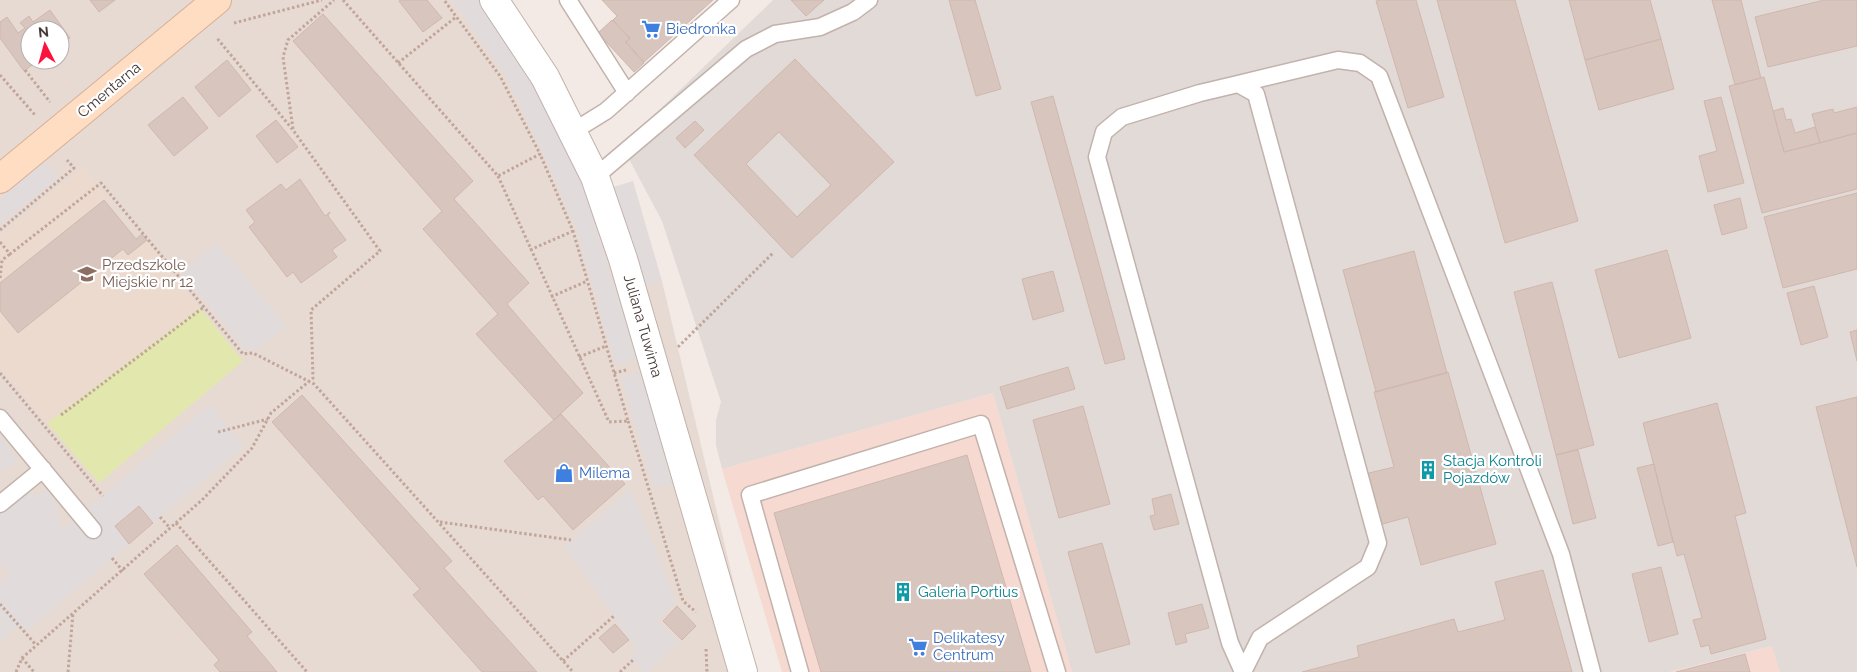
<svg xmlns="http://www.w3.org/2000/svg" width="1857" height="672" viewBox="0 0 1857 672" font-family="Raleway,sans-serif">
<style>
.residential{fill:#e7dad3;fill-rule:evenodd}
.commercial{fill:#f6d9d0}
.industrial{fill:#e2dad7}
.education{fill:#eddacf}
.green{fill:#e2e8ad}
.parking{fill:#e1dcdb}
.building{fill:#d8c5be;stroke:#d0b7ae;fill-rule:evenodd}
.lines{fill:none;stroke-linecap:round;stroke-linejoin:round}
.lane-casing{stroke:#c2b2ab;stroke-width:19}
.street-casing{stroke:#c2b2ab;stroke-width:30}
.secondary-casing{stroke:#d7b096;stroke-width:30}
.path{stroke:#c1a599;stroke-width:3;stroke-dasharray:2.5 2.5;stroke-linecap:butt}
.lane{stroke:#fff;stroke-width:16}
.street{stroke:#fff;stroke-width:28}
.secondary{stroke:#ffddc3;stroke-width:28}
.labels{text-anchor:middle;stroke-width:4.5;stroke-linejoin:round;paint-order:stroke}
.shop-label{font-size:15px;fill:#366cbe;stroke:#fff;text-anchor:start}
.street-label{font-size:15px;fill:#463935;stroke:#fff}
.education-label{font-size:15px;fill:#785e54;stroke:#fff;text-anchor:start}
.culture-label{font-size:15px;fill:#0d838f;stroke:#fff;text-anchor:start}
</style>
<rect width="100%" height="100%" fill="#f3eae5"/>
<path class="residential" d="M0,0H484L662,281L755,672H0ZM30,30H60V60H30Z"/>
<path class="commercial" d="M993,393L1072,672H782L722,469Z
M1773,646L1780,672H1669Z"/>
<path class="industrial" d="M773,0H1857V672H1780L1772,646L1669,672H1072L993,393L722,469L716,445V420L721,402L662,221L622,146Z"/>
<path class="education" d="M83,167L107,198L105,201L136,239L142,234L200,308L47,423L0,367V235Z"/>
<path class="green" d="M200,308L243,361L99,483L47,423Z"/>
<path class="parking" d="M452,0H477L492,18L517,57L547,109L586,195L637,359L615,364L576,229L543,153L504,73Z
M44,161L58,178L0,226V198Z
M633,181L662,281L645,286L613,187Z
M217,243L286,326L259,348L245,350L181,272Z
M640,372L674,483L654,488L621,377Z
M210,405L244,446L153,523L138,507L115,526L129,544L25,632L18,625L0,641V583L10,574L0,563V513L29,488L37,497L48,488L53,494L62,530Z
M0,436L18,459L3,471L0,467Z
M631,489L676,602L657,621L679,642L648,672H643L630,657L637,650L565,546Z"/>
<path class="building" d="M90,0H115L99,12Z
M401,0H427L442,18L423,32L399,1Z
M602,0H713L644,62L626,42L630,38L613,20L617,16Z
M791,0H824L806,16Z
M949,0H975L1001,89L976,96Z
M1380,0H1416L1444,97L1408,108L1376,1Z
M1437,0H1515L1578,221L1505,243Z
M1569,0H1650L1661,39L1585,60Z
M1712,0H1741L1761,78L1735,85Z
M1824,0H1857V46L1768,67L1755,17Z
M50,10L70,38L60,45V30H30V60H39L24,71L0,38V22L7,17L18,33L25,28L20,23L29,16L33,22Z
M323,14L473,181L454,199L529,283L507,304L583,393L554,420L476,334L498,314L423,229L442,211L293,41Z
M612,20L630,39L625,42L644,63L634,72L598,33Z
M1661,39L1674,89L1599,110L1585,60Z
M795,59L894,162L792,258L694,155ZM779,132L831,185L797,217L746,164Z
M227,60L251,90L219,117L195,87Z
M1764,77L1784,152L1857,133V189L1762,213L1729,86Z
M1053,96L1125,359L1105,364L1031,102Z
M183,97L208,128L174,156L148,125Z
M1721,97L1744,183L1708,192L1699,156L1717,151L1704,101Z
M1857,107V133L1820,143L1812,114L1833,109L1834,113Z
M1783,108L1786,120L1791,119L1795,133L1815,127L1820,143L1784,152L1773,111Z
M276,120L298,147L277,163L256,136Z
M695,121L704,130L685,148L676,138Z
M300,179L325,216L330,212L328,216L346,240L332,250L337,257L301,283L293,272L287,277L249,227L255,222L246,210L281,184L286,190Z
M1857,193V269L1783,288L1764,217Z
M1740,198L1747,228L1722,235L1714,205Z
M104,200L136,239L142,234L147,240L128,255L123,249L18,333L0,311V283Z
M1667,250L1691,338L1619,358L1595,270Z
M1414,251L1447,373L1376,392L1343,270Z
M1053,271L1064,311L1033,320L1022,279Z
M1552,282L1594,445L1556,455L1514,292Z
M1814,286L1828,337L1801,345L1787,293Z
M1857,330V361L1850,332Z
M1068,367L1075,389L1007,409L1000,387Z
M1448,372L1496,544L1421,565L1408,517L1379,525L1365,474L1394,467L1374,392Z
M302,395L452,561L444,568L537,672H482L413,595L420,589L272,422Z
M1857,397V567L1816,407Z
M1717,403L1746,513L1735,516L1766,639L1711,654L1709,645L1701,647L1693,620L1702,618L1684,554L1677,556L1643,423Z
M1083,406L1110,504L1059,518L1033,420Z
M561,414L625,484L573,530L543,496L538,500L504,461Z
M1578,450L1596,518L1573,524L1556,455Z
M967,455L1031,672H821L774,513Z
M1654,464L1673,542L1658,546L1637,468Z
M1171,494L1179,524L1154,530L1150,516L1155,515L1152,499Z
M139,506L153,523L129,544L115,526Z
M1102,543L1130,644L1096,653L1068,552Z
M177,545L252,632L247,636L277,672H220L214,665L219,660L144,574Z
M1661,567L1678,634L1649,642L1632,574Z
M1543,570L1572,672H1302L1359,657L1357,646L1454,619L1458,632L1505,620L1495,582Z
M1202,604L1209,628L1185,634L1187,642L1176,645L1168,613Z
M677,606L696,626L682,640L663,621Z
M615,624L629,640L613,653L599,638Z
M1745,654L1750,672H1676Z"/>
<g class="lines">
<g class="lane-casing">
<path id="lane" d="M568,0L627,93
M1238,84L1338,60L1360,63L1379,76L1561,554L1592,672
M572,132L606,111L731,0
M595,177L746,49L775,34L820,27L853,12L869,0
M0,418L93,530
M0,504L43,469
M800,672L750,495L981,424L1057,672
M1243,672L1230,643L1097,157L1104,132L1122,117L1200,93L1238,84L1256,94L1378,543L1368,567L1260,638L1243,672"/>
</g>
<g class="street-casing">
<path id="street" d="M494,0L545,77L595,177L623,259L743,672"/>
</g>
<g class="secondary-casing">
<path id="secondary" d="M0,179L217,0"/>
</g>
<path class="path" d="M343,0L498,176L540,154L500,76L444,0
M234,23L322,0
M398,63L456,17
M25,70L50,102
M0,75L35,115
M293,129L283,57L288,40L334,0
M498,176L609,422L628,421L573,231L540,154
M0,230L74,168L67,160
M0,242L10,254L101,183L243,354L253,353L314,384L573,672
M530,250L573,231
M0,278L2,260L10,254
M551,297L587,281
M678,347L773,253
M579,357L606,346
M0,373L103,496
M614,373L626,370
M61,415L204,307
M628,421L683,601L696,612
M218,432L268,419
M160,517L170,528
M440,522L571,540
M176,523L307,672
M112,558L123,571
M0,604L36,645
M706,649L707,672
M22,658L34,672
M563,661L614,616
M16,672L22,658L202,500L252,448L271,413L313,378L311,310L380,251L293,130L216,37
M68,672L73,613
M620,672L633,660"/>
<use href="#lane" class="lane"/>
<use href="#street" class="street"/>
<use href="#secondary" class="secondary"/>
</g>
<defs>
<g id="supermarket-bare" transform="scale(1.5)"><path d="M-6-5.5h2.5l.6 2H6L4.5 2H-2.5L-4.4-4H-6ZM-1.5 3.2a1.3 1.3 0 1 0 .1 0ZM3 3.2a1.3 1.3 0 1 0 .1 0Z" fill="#3f7fe0" stroke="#fff" stroke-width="2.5" paint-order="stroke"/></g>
<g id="school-bare" transform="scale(1.5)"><path d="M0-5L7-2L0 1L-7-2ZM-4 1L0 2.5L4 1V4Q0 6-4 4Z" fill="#8d6e63" stroke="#fff" stroke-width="2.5" paint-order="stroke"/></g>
<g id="building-bare" transform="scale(1.5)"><path d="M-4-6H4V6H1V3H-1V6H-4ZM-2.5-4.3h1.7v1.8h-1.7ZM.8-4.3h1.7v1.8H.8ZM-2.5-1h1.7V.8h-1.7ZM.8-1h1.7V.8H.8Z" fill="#0f9aa8" stroke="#fff" stroke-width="2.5" paint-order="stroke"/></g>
<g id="shop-bare" transform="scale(1.5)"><path d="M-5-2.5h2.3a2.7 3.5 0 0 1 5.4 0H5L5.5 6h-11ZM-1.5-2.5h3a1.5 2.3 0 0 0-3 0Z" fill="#3f7fe0" stroke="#fff" stroke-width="2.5" paint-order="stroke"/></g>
</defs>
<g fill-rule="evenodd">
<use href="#supermarket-bare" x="651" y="29"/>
<use href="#school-bare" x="87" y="274"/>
<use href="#building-bare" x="1428" y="470"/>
<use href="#shop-bare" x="564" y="473"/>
<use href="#building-bare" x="903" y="592"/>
<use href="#supermarket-bare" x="918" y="647"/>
</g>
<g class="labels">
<g class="shop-label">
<text x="666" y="34">Biedronka</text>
<text x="579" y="478">Milema</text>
<text x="933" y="643">Delikatesy<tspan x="933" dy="17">Centrum</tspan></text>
</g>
<g class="street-label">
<text transform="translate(109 90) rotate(-40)" y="5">Cmentarna</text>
<text transform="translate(643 326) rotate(74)" y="5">Juliana Tuwima</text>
</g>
<g class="education-label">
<text x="102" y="270">Przedszkole<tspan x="102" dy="17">Miejskie nr 12</tspan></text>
</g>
<g class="culture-label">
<text x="1443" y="466">Stacja Kontroli<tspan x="1443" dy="17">Pojazdów</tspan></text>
<text x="918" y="597">Galeria Portius</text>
</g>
</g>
<g transform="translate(45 45) rotate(354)"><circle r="24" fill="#ffffff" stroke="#b5b0ae"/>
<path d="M0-4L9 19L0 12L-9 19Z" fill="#fd123e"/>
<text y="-8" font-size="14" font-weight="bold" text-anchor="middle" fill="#463935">N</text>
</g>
</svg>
